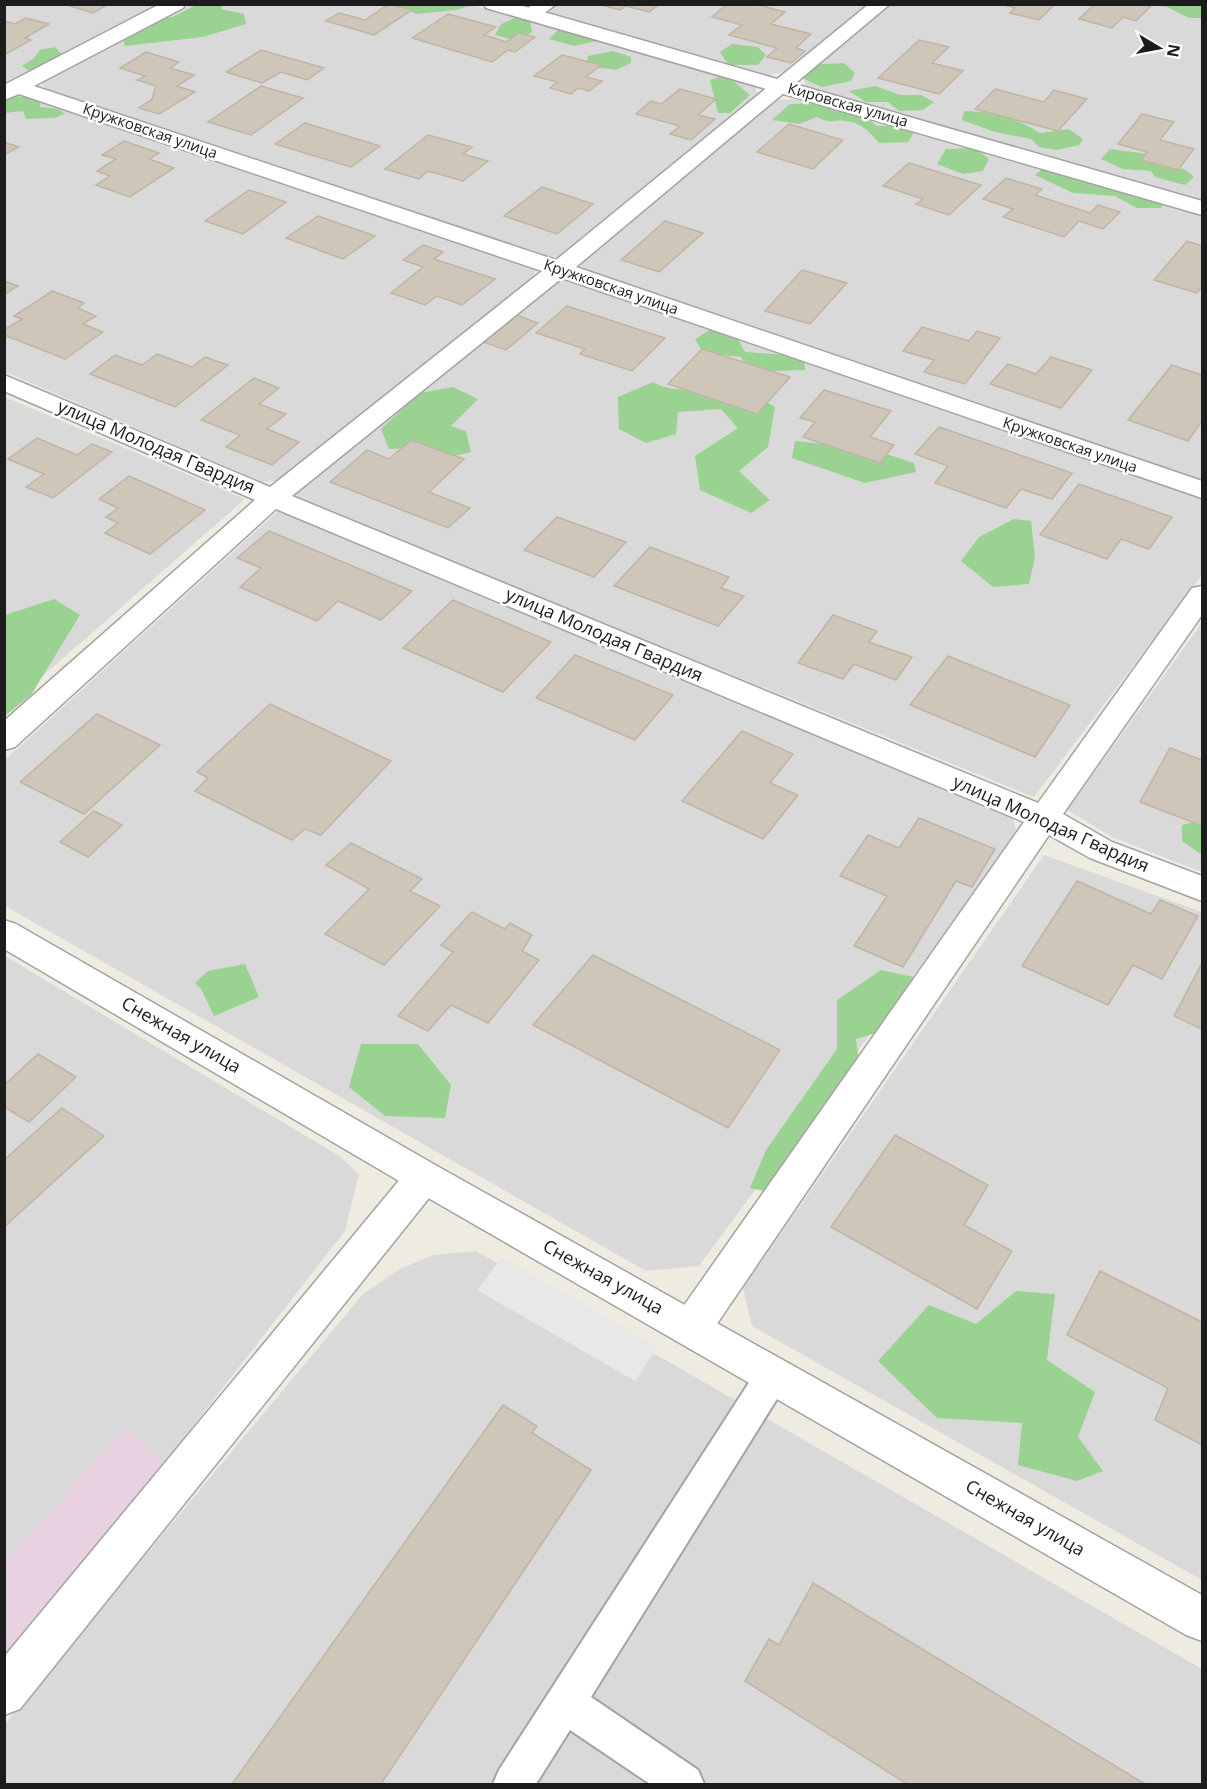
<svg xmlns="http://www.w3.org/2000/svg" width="1207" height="1789" viewBox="0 0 1207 1789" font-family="'Open Sans',sans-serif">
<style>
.residential{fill:#dad9d9}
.industrial{fill:#e8d1e0}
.forest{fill:#9ad291}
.parking{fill:#e8e8e8}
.building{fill:#cec6b9;stroke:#c1b4a2;stroke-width:1.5}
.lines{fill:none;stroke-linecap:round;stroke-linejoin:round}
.service-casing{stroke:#a3a3a3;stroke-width:4}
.minor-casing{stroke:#a3a3a3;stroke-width:3}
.tertiary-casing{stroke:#a3a3a3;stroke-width:3}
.service{fill:#fff;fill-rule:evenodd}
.minor{fill:#fff;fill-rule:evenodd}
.tertiary{fill:#fff;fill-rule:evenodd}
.labels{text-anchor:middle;stroke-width:5;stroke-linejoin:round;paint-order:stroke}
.far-street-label{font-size:15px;fill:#1c1c1c;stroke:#fff}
.street-label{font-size:18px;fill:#1c1c1c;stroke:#fff}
</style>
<rect width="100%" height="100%" fill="#eeece0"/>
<path class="residential" d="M469,4L755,86L757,94L567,253L548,260L49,92L41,83L47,75L185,5Z
M557,4L869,5L786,72L767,75L549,14L550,9Z
M5,5H161L5,83Z
M888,5H1202V200L807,87L802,76Z
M28,96L536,269L533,277L284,480L262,482L5,372L4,99Z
M794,99L1202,216V483L583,272L581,260L777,100Z
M565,280L1202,499V575L1034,797L298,499L295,488L547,282Z
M5,397L245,499L5,709Z
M278,511L1013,818L1017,835L699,1266L646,1271L5,906V760Z
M1202,623V872L1112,837L1067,810Z
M1044,855L1202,912V1580L752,1326L743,1288Z
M5,956L341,1157L359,1175L345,1231L165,1462L124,1428L5,1562Z
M476,1251L1202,1669V1784H5V1724L363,1294L400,1269L433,1255Z"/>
<path class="industrial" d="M124,1428L165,1462L5,1657V1562Z"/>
<path class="forest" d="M196,5H223L221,9L244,14L246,24L203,37L125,46L122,34L155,19L173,17Z
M398,5H475L455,10L416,14Z
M1148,5H1202V18H1189L1167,7Z
M520,16L530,21L532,32L517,41L495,35L501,24Z
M559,29H590L601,40L574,46L549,39Z
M732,44L758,47L766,55L758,65H728L720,52Z
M55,47L63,56L47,61L50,65L32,73L22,66L34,58L40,50Z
M613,51L631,57V63L616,70L586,66L588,56Z
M844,63L855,73L851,81L822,87L797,76L803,65Z
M726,75L750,95L730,113H718L710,80Z
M875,86L900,95H921L934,102L923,110L899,111L888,102H866L849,91Z
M15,96L41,99L40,107L58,109L65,114L54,118L26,119L23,111L5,113V101Z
M827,103L859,112L877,126L897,125L915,131L908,142L879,143C871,133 861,122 846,121C832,119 834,125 817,117L799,124L772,120L790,104Z
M964,111C991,111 1018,119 1040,133L1069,129L1083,139L1079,145L1057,150L1039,147L1031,139L995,132L962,120Z
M975,148L989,159L983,171L963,174L937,164L946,149Z
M1110,149L1155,155L1163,167L1184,169L1194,177L1185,185L1155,177L1151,171L1123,169L1101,159Z
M1044,167L1163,203L1161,208H1137L1115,196L1073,193L1035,175Z
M713,328L737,337L745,352L804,356L805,370L749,372L741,357L703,353L695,339Z
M653,382C677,396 696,385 722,388C743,390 757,397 775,407L768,447L739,471L770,500L751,513L700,490L695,456L738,428L721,409L678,412L676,434L646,443L619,429L618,397Z
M453,387L478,399L451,426L466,431L471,452L442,459L421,448L389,449L381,429L420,393Z
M795,441L871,449L914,463L916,472L865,483L792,458Z
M1014,519L1031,521L1035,557L1029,584L993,587L961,561L979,537Z
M54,599L80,615L31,695L5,716V615Z
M1202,820V855L1182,841V825Z
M245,964L259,997L214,1016L201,989L195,983L208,971Z
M881,970L918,978L905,1024L856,1039L863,1089L796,1198L750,1188L766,1150L837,1049V1000Z
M361,1044H418L451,1085L445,1118L385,1116L349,1087Z
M1016,1291L1055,1294L1047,1360L1095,1392L1078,1437L1103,1471L1077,1481L1018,1465L1022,1423L937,1418L878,1361L929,1305L976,1324Z"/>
<path class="parking" d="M502,1257L658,1347L635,1381L477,1290Z"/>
<path class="building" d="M64,4H109L93,13Z
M389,4L412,10L374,35L326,21L339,13L365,20Z
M598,4H660L649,12L626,6L620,10Z
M727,4H755L785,12L771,24L811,34L796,48L805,51L791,63L767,57L777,48L729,35L742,25L712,17Z
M1000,4H1055L1039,20L1010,13L1015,8Z
M1095,4H1153L1136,21L1123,17L1112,28L1079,19Z
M448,14L496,27L484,35L506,42L519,33L535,37L515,52L508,50L492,62L412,38Z
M26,18L49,24L25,38L31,40L4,55V21L15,24Z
M919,40L949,47L932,63L963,71L939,94L878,78Z
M261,50L324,68L307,80L281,72L262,83L226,72Z
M146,52L179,62L170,68L194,75L177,86L195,92L159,114L139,108L152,99L156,86L137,80L145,76L120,68Z
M562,55L601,65L586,77L602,81L589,91L578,88L571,94L550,88L557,82L534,76Z
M261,86L303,98L251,135L208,122Z
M680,89L716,99L698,115L715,119L691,140L670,134L680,126L636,114L651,101L661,104Z
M995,89L1044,102L1054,90L1087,99L1058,131L975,109Z
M1142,114L1174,122L1160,140L1194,149L1178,170L1141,160L1147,152L1118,144Z
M305,123L380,146L351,167L275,144Z
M789,124L843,140L813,169L757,152Z
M428,135L472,147L463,154L488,161L463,181L428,171L419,179L385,169Z
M124,141L159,153L149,159L174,168L130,197L96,185L110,176L97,171L116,159L102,155Z
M4,142L19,147L4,155Z
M909,163L981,185L949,215L916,204L923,199L883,186Z
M1006,178L1042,189L1035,195L1090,213L1098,205L1120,212L1103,229L1079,221L1064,237L1003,217L1013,209L983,199Z
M542,187L593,204L557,234L504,216Z
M249,190L286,202L243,234L205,221Z
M318,216L375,236L343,259L286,238Z
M665,221L703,233L659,272L621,260Z
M1187,241L1202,246V286L1197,293L1154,280Z
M423,245L443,252L434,259L495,279L462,305L437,296L425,305L391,293L423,267L403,260Z
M802,270L847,283L810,324L765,311Z
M4,281L18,286L4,295Z
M52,291L84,303L78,308L96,316L83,324L103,332L65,359L4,335V330L22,319L14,316Z
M567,306L665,338L632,371L580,354L585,349L536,333Z
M506,311L538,323L506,350L477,340Z
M922,327L969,341L977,331L1000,338L965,384L924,372L934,360L903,351Z
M702,349L790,377L757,414L668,384Z
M157,354L192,367L205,357L228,365L175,407L90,374L115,355L142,365Z
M1051,357L1092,370L1061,408L990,384L1008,364L1036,374Z
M1172,365L1202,375V421L1188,441L1128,420Z
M254,378L279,388L259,404L286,414L267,429L299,442L272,465L226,447L240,435L201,420Z
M824,390L891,411L870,437L894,445L880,463L803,437L815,422L800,418Z
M939,427L1072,473L1052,499L1021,489L1006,508L935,483L948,466L915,454Z
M37,438L77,455L92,444L112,452L53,498L26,487L44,474L8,459Z
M411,440L464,459L429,492L470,508L448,528L330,482L367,450L389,459Z
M129,476L205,510L150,554L105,533L118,523L106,517L118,508L99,499Z
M1079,484L1172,517L1149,549L1121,539L1107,559L1040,535Z
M557,517L626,542L594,577L524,550Z
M269,531L412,591L381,620L338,601L317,621L240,587L261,568L237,558Z
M650,547L729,577L721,588L744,596L718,626L614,586Z
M453,600L551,642L503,692L403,648Z
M833,615L877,631L869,642L912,657L896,680L854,664L843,679L798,663Z
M575,655L673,695L635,740L536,698Z
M948,656L1070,705L1035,757L910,705Z
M270,704L391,761L321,835L305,829L292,840L195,791L208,778L197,772Z
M97,714L160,745L84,814L20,782Z
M742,731L793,754L770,783L798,795L763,839L682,801Z
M1170,748L1202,760V826L1140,802Z
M94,811L122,825L88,857L60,842Z
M919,818L995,849L972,887L956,881L903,967L854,946L887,896L840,876L868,835L899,848Z
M351,843L422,879L410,891L440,906L384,965L325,934L369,889L326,865Z
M1077,881L1151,914L1160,900L1198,916L1162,979L1133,965L1108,1005L1022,966Z
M472,912L505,929L510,923L532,935L522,951L539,960L488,1023L451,1005L428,1031L398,1016L453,952L441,945Z
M593,955L780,1050L728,1128L533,1025Z
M1202,963V1029L1174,1016Z
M38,1054L76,1077L29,1122L4,1107V1085Z
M62,1108L104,1136L4,1227V1160Z
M895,1135L988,1185L964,1225L1012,1251L977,1309L831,1227Z
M1100,1271L1202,1322V1445L1155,1420L1168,1388L1067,1335Z
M503,1405L537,1426L532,1433L591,1470L381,1784H232Z
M813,1583L1145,1784H907L745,1681L769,1639L779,1645Z"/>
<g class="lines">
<g class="service-casing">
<path id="service" d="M773,1359L785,1364L790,1375L785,1386L591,1697L698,1770L704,1784H650L570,1730L536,1784H493L499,1770L761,1364Z"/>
</g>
<g class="minor-casing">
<path id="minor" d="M160,4H185L183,8L34,86L556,260L869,4H890L576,267L1202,481V498L562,278L292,496L1038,803L1192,588L1202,586V615L1063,814L1112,842L1202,876V901L1090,858L1049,835L706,1340L692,1345L678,1340L672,1327L678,1314L1024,822L276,509L15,747L4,750V721L255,500L4,391V375L270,487L542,271L19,94L4,100V85Z
M533,4H556L537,19H523L520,15Z
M424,1161L437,1166L443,1177L437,1188L20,1709L4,1715V1657L411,1166Z"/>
</g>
<g class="tertiary-casing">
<path id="tertiary" d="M484,4H516L1202,201V215L486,8Z
M4,920L16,924L437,1166L1202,1595V1641L1186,1635L411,1188L4,949Z"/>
</g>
<use href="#service" class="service"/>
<use href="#minor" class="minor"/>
<use href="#tertiary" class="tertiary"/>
</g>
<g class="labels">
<g class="far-street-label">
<text transform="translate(848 105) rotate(16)" y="5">Кировская улица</text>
<text transform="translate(150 131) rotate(19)" y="5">Кружковская улица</text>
<text transform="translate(611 287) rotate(19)" y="5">Кружковская улица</text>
<text transform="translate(1070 445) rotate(19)" y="5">Кружковская улица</text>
</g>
<g class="street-label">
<text transform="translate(156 447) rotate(23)" y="6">улица Молодая Гвардия</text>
<text transform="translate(604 635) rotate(23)" y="6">улица Молодая Гвардия</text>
<text transform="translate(1051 824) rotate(24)" y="6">улица Молодая Гвардия</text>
<text transform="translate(181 1035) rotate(30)" y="6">Снежная улица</text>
<text transform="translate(603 1277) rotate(29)" y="6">Снежная улица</text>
<text transform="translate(1025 1518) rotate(30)" y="6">Снежная улица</text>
</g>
</g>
<rect width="1207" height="1789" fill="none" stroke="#1c1c1c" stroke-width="12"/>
<g transform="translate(1159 48) rotate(100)" stroke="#ffffff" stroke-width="4.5" paint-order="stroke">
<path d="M0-4.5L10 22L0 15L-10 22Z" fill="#1c1c1c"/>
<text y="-9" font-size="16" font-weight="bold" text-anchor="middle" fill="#1c1c1c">N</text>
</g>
</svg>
